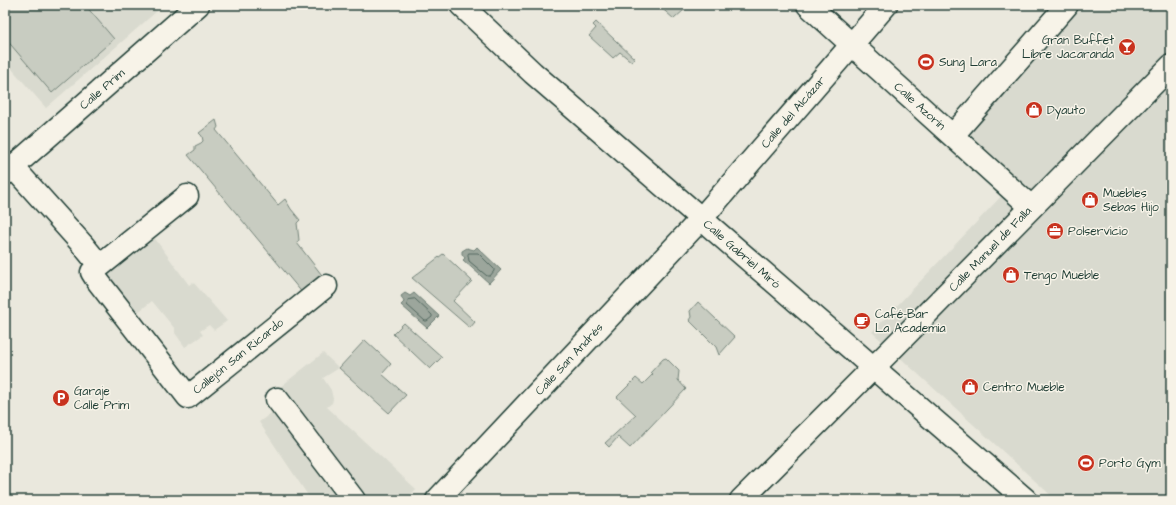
<svg xmlns="http://www.w3.org/2000/svg" width="1176" height="505" viewBox="0 0 1176 505" font-family="'Architects Daughter',sans-serif">
<style>
.built{fill:#d9dacf}
.green{fill:#c8ccc1;stroke:#74847a}
.water{fill:#9ca69c;stroke:#6a7c72}
.lines{fill:none;stroke-linecap:round;stroke-linejoin:round}
.shore{stroke:#51675e;stroke-width:1}
.pedestrian-casing{stroke:#1f3d34;stroke-width:25}
.minor-casing{stroke:#1f3d34;stroke-width:25}
.tertiary-casing{stroke:#1f3d34;stroke-width:25}
.secondary-casing{stroke:#1f3d34;stroke-width:25}
.pedestrian{stroke:#f7f3e8;stroke-width:22}
.minor{stroke:#f7f3e8;stroke-width:22}
.tertiary{stroke:#f7f3e8;stroke-width:22}
.secondary{stroke:#f7f3e8;stroke-width:22}
.labels{text-anchor:middle;stroke-width:3;stroke-linejoin:round;paint-order:stroke}
.poi-label{font-size:12px;fill:#1f3d34;stroke:#f7f3e8;text-anchor:start}
.street-label{font-size:12px;fill:#1f3d34;stroke:#f7f3e8}
</style>
<rect width="100%" height="100%" fill="#eae8dd"/>
<filter id="ink" filterUnits="userSpaceOnUse"><feTurbulence type="fractalNoise" baseFrequency=".025" numOctaves="2"/><feDisplacementMap in="SourceGraphic" scale="8" xChannelSelector="R" yChannelSelector="G"/><feConvolveMatrix kernelMatrix="1 2 1 2 8 2 1 2 1" color-interpolation-filters="sRGB"/></filter>
<g filter="url(#ink)">
<path class="built" d="M5,5H164L46,108L5,61Z
M1067,5H1171V500H1056L872,332L1010,187L953,135Z
M150,232L189,285L193,282L227,321L214,330L209,325L200,331L203,335L185,347L175,333V329L152,301L132,317L100,273Z
M323,353L339,368L323,378L331,390L333,399L332,403L327,407L416,489L406,500H311L259,422L274,411L265,399Z"/>
<path class="green" d="M5,5H85L114,39L52,93L5,38Z
M658,5H680L685,9L674,19Z
M596,22L635,59L632,62L620,52L613,58L589,36L596,28L593,25Z
M216,120L218,127L216,130L278,205L285,199L291,209L300,220L297,223L299,240L297,243L325,279L304,295L188,155L195,150V146L201,143L203,141L202,136L199,133Z
M443,254L472,281L453,301L475,322L470,328L412,278Z
M698,302L735,337L719,355L716,347L689,320L691,317L690,311Z
M404,323L442,357L430,369L393,334Z
M365,340L391,364L382,374L406,395L389,413L339,368Z
M666,358L679,371L678,380L686,389L630,448L618,437L609,447L605,443L636,415L617,397L636,378L643,384L653,374L651,372L663,359Z"/>
<path class="water" d="M477,247L501,270L489,283L463,260L465,258L462,254V251L467,248L474,250Z
M405,293L410,296L414,293L439,316L427,328L401,305L404,302L401,296Z"/>
<g class="lines">
<path class="shore" d="M469,253H478L494,269V271L490,276H487L469,261L468,255Z
M415,299L432,315V317L427,321H425L407,305L408,300Z"/>
<g class="pedestrian-casing">
<path id="pedestrian" d="M953,135L1067,5
M13,167L82,244L100,266L92,272L97,280L188,397L326,286
M100,266L187,196"/>
</g>
<g class="minor-casing">
<path id="minor" d="M808,5L1031,207
M277,399L354,500
M437,500L701,219L886,5"/>
</g>
<g class="tertiary-casing">
<path id="tertiary" d="M461,5L533,73L1026,500
M741,500L891,350L1171,66"/>
</g>
<g class="secondary-casing">
<path id="secondary" d="M5,174L198,5"/>
</g>
<use href="#pedestrian" class="pedestrian"/>
<use href="#minor" class="minor"/>
<use href="#tertiary" class="tertiary"/>
<use href="#secondary" class="secondary"/>
</g>
</g>
<defs>
<g id="bar-disc" transform="scale(0.9)"><circle r="9.5" fill="#c8321e" stroke="#f7f3e8"/><path d="M-6-5H6L.8 .8V4.5H3.5V6h-7V4.5H-.8V.8Z" fill="#fff"/></g>
<g id="stadium-disc" transform="scale(0.9)"><circle r="9.5" fill="#c8321e" stroke="#f7f3e8"/><path d="M0-5a6.5 5 0 1 0 0 10a6.5 5 0 1 0 0-10ZM-3.5-1.8h7v3.6h-7Z" fill="#fff"/></g>
<g id="shop-disc" transform="scale(0.9)"><circle r="9.5" fill="#c8321e" stroke="#f7f3e8"/><path d="M-5-2.5h2.3a2.7 3.5 0 0 1 5.4 0H5L5.5 6h-11ZM-1.5-2.5h3a1.5 2.3 0 0 0-3 0Z" fill="#fff"/></g>
<g id="office-disc" transform="scale(0.9)"><circle r="9.5" fill="#c8321e" stroke="#f7f3e8"/><path d="M-6-3h4V-5.5h4V-3h4V5H-6ZM-1-4.5V-3h2v-1.5ZM-6 0V1H6V0Z" fill="#fff"/></g>
<g id="cafe-disc" transform="scale(0.9)"><circle r="9.5" fill="#c8321e" stroke="#f7f3e8"/><path d="M-5.5-4.5H6V0H3Q3 3.5 0 3.5H-2.5Q-5.5 3.5-5.5 0ZM3-3.2v2h1.7v-2ZM-6 4.5H4V6H-6Z" fill="#fff"/></g>
<g id="parking-disc" transform="scale(0.9)"><circle r="9.5" fill="#c8321e" stroke="#f7f3e8"/><path d="M-3.5-5.5H1a3.5 3.5 0 0 1 0 7H-1V5.5H-3.5ZM-1-3.4V-.6H.8a1.4 1.4 0 0 0 0-2.8Z" fill="#fff"/></g>
</defs>
<g fill-rule="evenodd">
<use href="#bar-disc" x="1127" y="47"/>
<use href="#stadium-disc" x="926" y="62"/>
<use href="#shop-disc" x="1034" y="110"/>
<use href="#shop-disc" x="1090" y="200"/>
<use href="#office-disc" x="1055" y="231"/>
<use href="#shop-disc" x="1011" y="275"/>
<use href="#cafe-disc" x="862" y="321"/>
<use href="#shop-disc" x="970" y="387"/>
<use href="#parking-disc" x="61" y="398"/>
<use href="#stadium-disc" x="1086" y="463"/>
</g>
<g class="labels">
<g class="poi-label">
<text x="1114" y="44" text-anchor="end">Gran Buffet<tspan x="1114" dy="14">Libre Jacaranda</tspan></text>
<text x="939" y="66">Sung Lara</text>
<text x="1047" y="114">Dyauto</text>
<text x="1103" y="197">Muebles<tspan x="1103" dy="14">Sebas Hijo</tspan></text>
<text x="1068" y="235">Polservicio</text>
<text x="1024" y="279">Tengo Mueble</text>
<text x="875" y="318">Café-Bar<tspan x="875" dy="14">La Academia</tspan></text>
<text x="983" y="391">Centro Mueble</text>
<text x="74" y="395">Garaje<tspan x="74" dy="14">Calle Prim</tspan></text>
<text x="1099" y="467">Porto Gym</text>
</g>
<g class="street-label">
<text transform="translate(102 89) rotate(-41)" y="4">Calle Prim</text>
<text transform="translate(920 106) rotate(42)" y="4">Calle Azorín</text>
<text transform="translate(793 112) rotate(-49)" y="4">Calle del Alcázar</text>
<text transform="translate(990 249) rotate(-46)" y="4">Calle Manuel de Falla</text>
<text transform="translate(742 254) rotate(41)" y="4">Calle Gabriel Miró</text>
<text transform="translate(238 356) rotate(-39)" y="4">Callejón San Ricardo</text>
<text transform="translate(569 359) rotate(-47)" y="4">Calle San Andrés</text>
</g>
</g>
<rect width="1176" height="505" fill="none" stroke="#f7f3e8" stroke-width="20"/>
<rect x="10" y="10" width="1156" height="485" fill="none" stroke="#1f3d34" stroke-width="1.5" filter="url(#ink)"/>
</svg>
